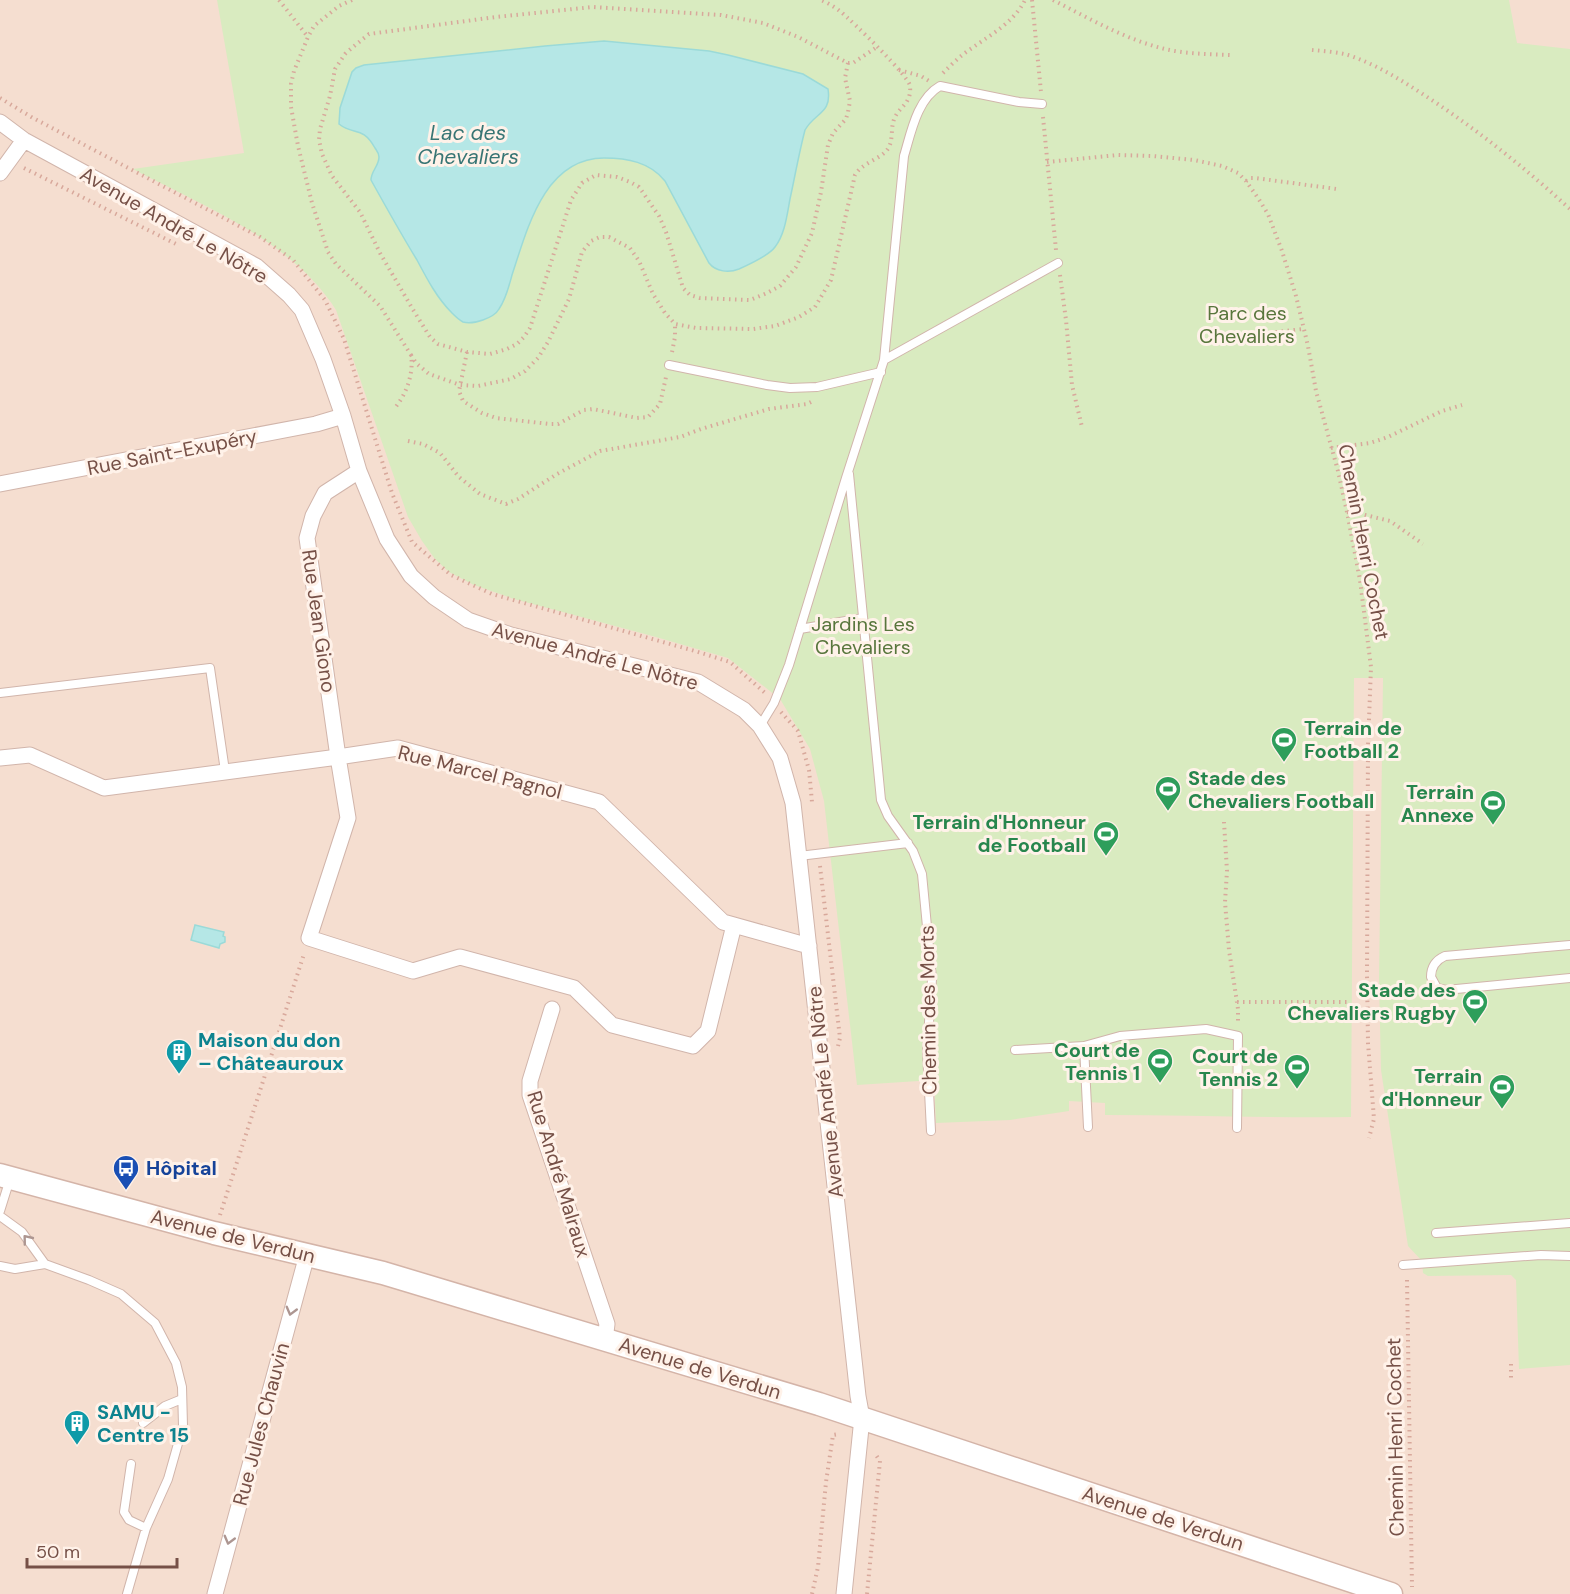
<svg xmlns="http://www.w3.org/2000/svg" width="1570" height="1594" viewBox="0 0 1570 1594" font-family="'DM Sans',sans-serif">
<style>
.residential{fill:#f5ded0}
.green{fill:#d9ebc0}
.water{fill:#b5e7e6;stroke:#9bdad8;stroke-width:1.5}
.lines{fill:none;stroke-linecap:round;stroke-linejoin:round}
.lane-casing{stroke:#d1b5ab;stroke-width:10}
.street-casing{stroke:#d1b5ab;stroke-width:17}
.secondary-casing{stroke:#d4b4a8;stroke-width:25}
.path{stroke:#d8a89b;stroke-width:4;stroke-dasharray:1.5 4.5;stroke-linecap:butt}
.lane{stroke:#fff;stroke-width:8}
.street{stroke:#fff;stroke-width:15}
.secondary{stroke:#fff;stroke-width:22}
.oneway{stroke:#ad9691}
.labels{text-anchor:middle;stroke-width:6;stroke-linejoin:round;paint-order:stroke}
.street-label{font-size:20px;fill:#765047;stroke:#fff2e9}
.park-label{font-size:20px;fill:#58763c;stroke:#fff2e9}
.leisure-label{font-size:20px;font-weight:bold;fill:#27864d;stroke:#fff2e9;text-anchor:end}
.culture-label{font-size:20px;font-weight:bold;fill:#0d838f;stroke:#fff2e9;text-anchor:start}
.transit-label{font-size:20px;font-weight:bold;fill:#164399;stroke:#fff2e9;text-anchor:start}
.water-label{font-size:21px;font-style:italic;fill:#387574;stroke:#fff2e9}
</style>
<rect width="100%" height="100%" fill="#fdeee2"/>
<path class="residential" d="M0,0H1570V1594H0Z"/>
<path class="green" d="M217,0H1509L1517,43L1570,49V1365L1519,1369L1516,1280L1511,1275L1428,1276L1423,1273L1422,1261L1408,1246L1381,1070L1379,981L1383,678H1354L1351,1117C1269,1118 1187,1115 1105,1115V1103L1069,1101V1111L1010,1120L936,1123L934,1080L857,1085L824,801L810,749L780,699L728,658L656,637L514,599L474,585L449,572L435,559L422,541L408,517L336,310C293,241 203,206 133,169L244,153Z"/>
<path class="water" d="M604,41L709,51L728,55L803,74L828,89C832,114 815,112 805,130C799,153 795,176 790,199C787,215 785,234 775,247C769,255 748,265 739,269C729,273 716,272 709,263L665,181C650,162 627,158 604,158C544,158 527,230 512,275C509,286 506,299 499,309C494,318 473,325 463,322C459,320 455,316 452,313C437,298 427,279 417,260C401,234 386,207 371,180C371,171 379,166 379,157C379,153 377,151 375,148C362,125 354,136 339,124L340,108L352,72L356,68L364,65L545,46Z
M195,925L224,932L223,936L225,937V942L220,944L219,948L191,940Z"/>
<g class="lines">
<g class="lane-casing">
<path id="lane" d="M884,360L1058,263
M669,365L767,385L790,388L817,387L881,372
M849,474L881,800L888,816L913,851L922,874L932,979L927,1051L931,1131
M800,629L863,618
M0,693L210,668L225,771
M760,726L774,703L789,665L846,478L884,360L904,156C911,133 917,99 940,86L1019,102L1042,104
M799,856L908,843
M1570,945L1445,956C1436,960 1431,967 1431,977L1437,988L1446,990L1570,978
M1084,1046L1120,1036L1206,1029L1238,1036L1237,1128
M1015,1050L1084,1046L1088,1127
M0,1211L10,1179
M0,1216L22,1232L45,1264L15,1269L0,1266
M1436,1233L1570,1223
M45,1264L89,1280L121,1294L155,1323L176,1363L182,1387L183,1426L168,1479L146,1528L127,1594
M1403,1265L1541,1255L1570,1256
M143,1423L165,1406L182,1399
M131,1464L124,1512L129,1520L146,1528"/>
</g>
<g class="street-casing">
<path id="street" d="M0,122L24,140L256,266L289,295L302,310L323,359L343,416L359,471L387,539L411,576L434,597L468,620L511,635L698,682L744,710L760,726L780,758L793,803L858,1396L862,1418L844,1594
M0,173L24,140
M359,471L325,493L313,516L307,538L338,757L348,818L309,938L413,971L460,957L574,988L612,1025L693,1046L708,1031L734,925
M0,484L316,424L343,416
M0,758L30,755L104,788L338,757L398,748L599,802L723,922L809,946
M552,1009L530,1081V1095L607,1324L605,1340
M215,1594L307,1255"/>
</g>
<g class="secondary-casing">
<path id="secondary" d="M0,1175L214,1233L383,1273L819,1404L1391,1594"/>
</g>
<path class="path" d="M279,0L308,37
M352,0L339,6L314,26L308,37L294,71L291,84V107L298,146L312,203L328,252L336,264L380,306L411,355C414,374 406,395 394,409
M1032,0L1041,92
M1053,0C1088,18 1123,38 1161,48C1183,54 1207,54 1231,55
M1312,50C1324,51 1337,52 1348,55C1375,64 1398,78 1421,93C1474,127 1524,167 1570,209
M848,63L845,78L850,101L848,112L846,119L833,133L828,145L821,192L812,233L796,267L780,286L767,293L750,300L700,298L690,295L683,288L666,232L659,216L639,187L630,182L617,177L596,175L582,183L571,200L530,328L524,337L517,344L507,349L490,354L467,352L438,344L430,337L412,308L380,253L360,212L332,176L322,154L319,140L320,129L330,96L335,69L345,54L353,47L369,34L496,17L593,7L721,15L763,23L798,37L848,63H853L877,47
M899,70L921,76L929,81
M943,73C952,64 961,55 972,48C992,34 1014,22 1025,0
M0,98L33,118L260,237L293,260L325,300L344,339L392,493L412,542L451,575L492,594L695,651L730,662L765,693
M1043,117L1056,250
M1047,162L1118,155L1153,156L1194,160L1222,166L1238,173L1246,181L1258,198L1268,214L1282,251L1296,296L1308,346L1316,391L1338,471L1347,512L1360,580L1371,667L1368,746L1367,975L1368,1043L1374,1119L1369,1138
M24,168L176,244
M1246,181L1251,178H1255L1337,189
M1060,275L1066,320L1072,385L1082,427
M1222,338L1303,329
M467,352L459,391L463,401L482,413L496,418L550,424H558L584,410L593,409L637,418L648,417L660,404L666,377
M672,352L675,337V324
M411,355L416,363L429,374L460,385L478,386L511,379L525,371L538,358L548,342L569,299L582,252L591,241L600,237H609L630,248L639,261L653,294L665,313L675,324L696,328L753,329L775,326L799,317L815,307L831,280L855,175C863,162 879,160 887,150C893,143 891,131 893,123C896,107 912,106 910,86C909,76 852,21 841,12C835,7 828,3 821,0
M408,441L423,444L440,453L459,477L480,494L506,504L518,499L557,474L600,451L680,437L701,429L769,409L807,404L811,402
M1331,448L1370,443L1388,437L1442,411L1462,405
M1347,512L1361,514L1390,521L1423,544
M781,712L798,731L809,770L812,802
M1224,822L1227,871L1225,902L1229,950L1238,1009V1023
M820,866L840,1038L838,1046
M1237,1002H1347
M220,1215L304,954
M1407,1280L1412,1587
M1511,1364V1379
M812,1594L818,1567L826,1482L833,1435L839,1434
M867,1594L880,1461L876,1455"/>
<use href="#lane" class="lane"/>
<use href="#street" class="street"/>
<use href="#secondary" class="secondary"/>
</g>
<defs><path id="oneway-chevron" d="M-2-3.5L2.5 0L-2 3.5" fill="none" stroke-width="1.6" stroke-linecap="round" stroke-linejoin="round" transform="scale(1.5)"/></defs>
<g class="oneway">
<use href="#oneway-chevron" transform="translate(27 1239) rotate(-129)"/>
<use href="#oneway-chevron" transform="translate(291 1311) rotate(105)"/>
<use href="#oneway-chevron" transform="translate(229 1540) rotate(105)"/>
</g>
<defs>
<g id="stadium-pin" transform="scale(1.35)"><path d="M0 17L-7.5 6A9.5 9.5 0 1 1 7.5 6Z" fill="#2e9e5b" stroke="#fff2e9"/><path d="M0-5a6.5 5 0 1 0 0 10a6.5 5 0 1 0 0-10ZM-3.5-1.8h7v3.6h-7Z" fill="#fff"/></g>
<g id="building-pin" transform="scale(1.35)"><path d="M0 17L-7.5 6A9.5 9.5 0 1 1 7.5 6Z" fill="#0f9aa8" stroke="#fff2e9"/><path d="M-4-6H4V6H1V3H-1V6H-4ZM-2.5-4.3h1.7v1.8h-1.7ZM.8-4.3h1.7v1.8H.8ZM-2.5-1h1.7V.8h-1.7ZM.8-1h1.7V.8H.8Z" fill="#fff"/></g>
<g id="bus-pin" transform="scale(1.35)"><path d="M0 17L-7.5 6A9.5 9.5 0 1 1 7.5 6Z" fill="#1a4fb4" stroke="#fff2e9"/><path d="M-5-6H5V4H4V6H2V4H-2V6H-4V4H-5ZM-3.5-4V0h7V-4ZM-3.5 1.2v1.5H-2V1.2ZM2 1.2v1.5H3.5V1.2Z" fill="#fff"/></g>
</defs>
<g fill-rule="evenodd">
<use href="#stadium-pin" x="1284" y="740"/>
<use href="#stadium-pin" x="1168" y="789"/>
<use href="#stadium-pin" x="1493" y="803"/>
<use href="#stadium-pin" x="1106" y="834"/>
<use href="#stadium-pin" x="1475" y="1002"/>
<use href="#building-pin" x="179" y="1052"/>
<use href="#stadium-pin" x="1160" y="1061"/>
<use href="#stadium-pin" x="1297" y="1067"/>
<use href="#stadium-pin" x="1502" y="1087"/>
<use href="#bus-pin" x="126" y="1168"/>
<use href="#building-pin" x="77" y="1423"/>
</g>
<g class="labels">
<g class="street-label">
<text transform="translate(174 225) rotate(30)" y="7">Avenue André Le Nôtre</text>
<text transform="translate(172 452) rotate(-11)" y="7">Rue Saint-Exupéry</text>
<text transform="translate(1364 542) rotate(79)" y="7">Chemin Henri Cochet</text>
<text transform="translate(319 621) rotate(82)" y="7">Rue Jean Giono</text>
<text transform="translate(595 656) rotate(15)" y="7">Avenue André Le Nôtre</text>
<text transform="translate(480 772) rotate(14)" y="7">Rue Marcel Pagnol</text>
<text transform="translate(928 1010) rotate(-91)" y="7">Chemin des Morts</text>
<text transform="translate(825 1092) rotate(-96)" y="7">Avenue André Le Nôtre</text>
<text transform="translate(559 1174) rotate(73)" y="7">Rue André Malraux</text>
<text transform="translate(233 1236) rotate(14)" y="7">Avenue de Verdun</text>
<text transform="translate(700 1368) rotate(17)" y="7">Avenue de Verdun</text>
<text transform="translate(261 1424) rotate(-75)" y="7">Rue Jules Chauvin</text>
<text transform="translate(1395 1437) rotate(-91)" y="7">Chemin Henri Cochet</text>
<text transform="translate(1163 1518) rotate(18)" y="7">Avenue de Verdun</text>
</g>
<g class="park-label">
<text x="1247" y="320">Parc des<tspan x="1247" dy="23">Chevaliers</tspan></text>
<text x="863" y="631">Jardins Les<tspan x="863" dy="23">Chevaliers</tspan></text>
</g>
<g class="leisure-label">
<text x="1304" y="735" text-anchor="start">Terrain de<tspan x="1304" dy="23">Football 2</tspan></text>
<text x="1188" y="785" text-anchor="start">Stade des<tspan x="1188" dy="23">Chevaliers Football</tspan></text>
<text x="1474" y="799">Terrain<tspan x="1474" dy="23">Annexe</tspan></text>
<text x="1086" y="829">Terrain d'Honneur<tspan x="1086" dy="23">de Football</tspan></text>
<text x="1456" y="997">Stade des<tspan x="1456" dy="23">Chevaliers Rugby</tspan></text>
<text x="1140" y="1057">Court de<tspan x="1140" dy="23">Tennis 1</tspan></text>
<text x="1278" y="1063">Court de<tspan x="1278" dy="23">Tennis 2</tspan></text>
<text x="1482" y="1083">Terrain<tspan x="1482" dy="23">d'Honneur</tspan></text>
</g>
<g class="culture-label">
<text x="198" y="1047">Maison du don<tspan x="198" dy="23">– Châteauroux</tspan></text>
<text x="97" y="1419">SAMU -<tspan x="97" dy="23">Centre 15</tspan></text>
</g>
<g class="transit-label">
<text x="146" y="1175">Hôpital</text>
</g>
<g class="water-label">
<text x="468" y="140">Lac des<tspan x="468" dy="24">Chevaliers</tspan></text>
</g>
</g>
<path d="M27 1558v9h150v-9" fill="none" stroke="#765047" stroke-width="3"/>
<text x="36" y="1558" font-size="18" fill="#765047" stroke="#fff2e9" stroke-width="4.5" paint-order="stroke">50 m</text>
</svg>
